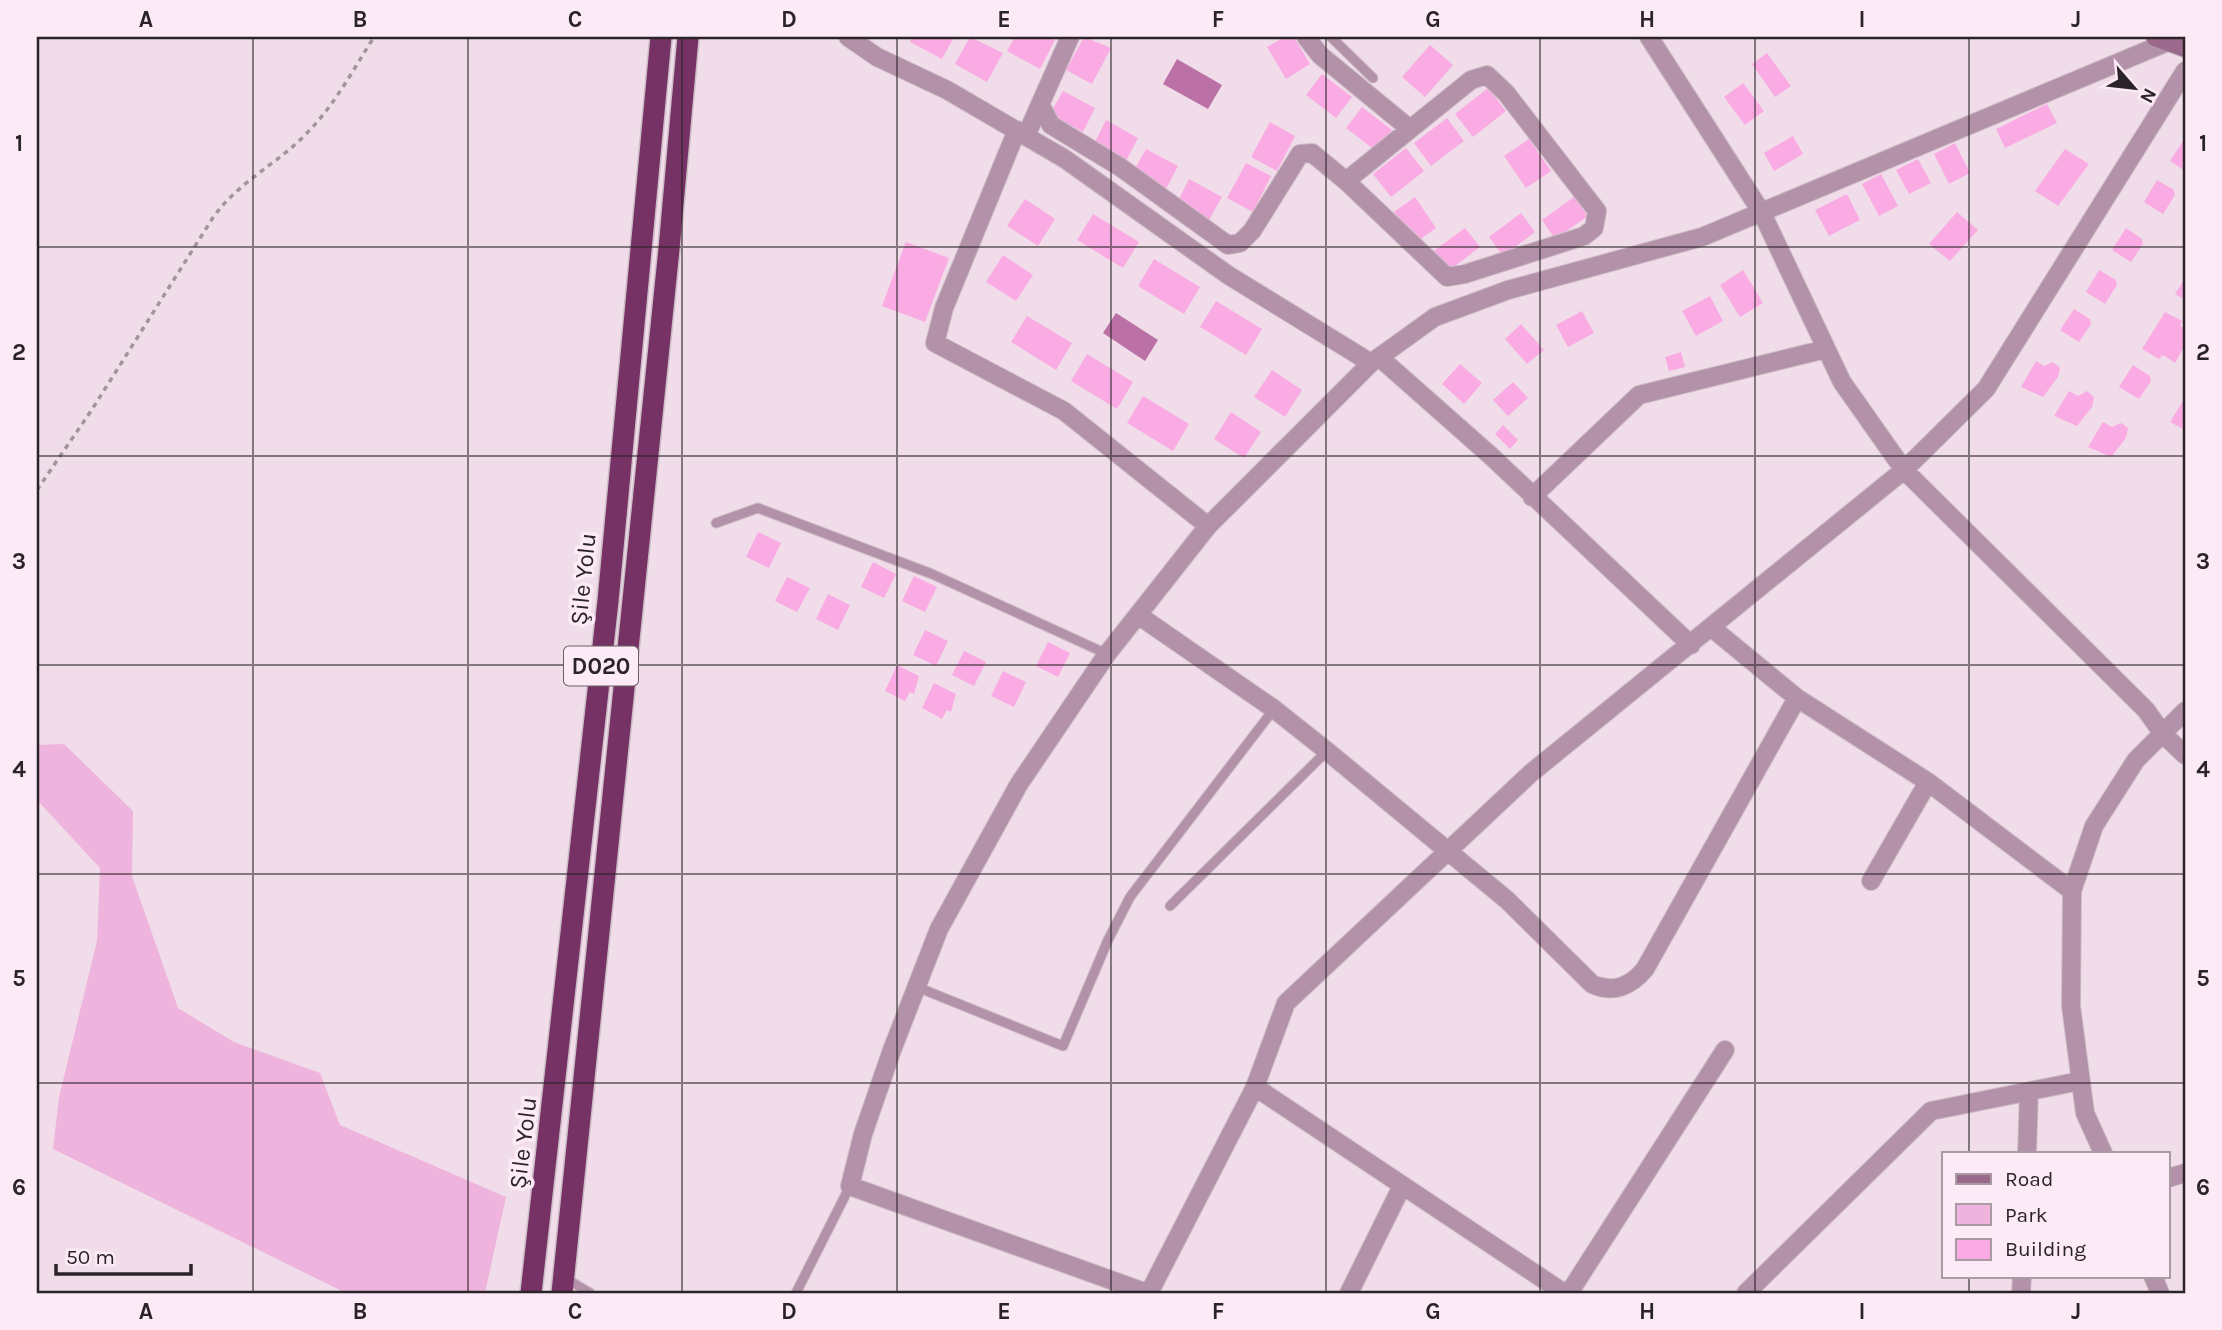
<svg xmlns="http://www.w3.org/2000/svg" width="2222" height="1330" viewBox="0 0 2222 1330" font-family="Karla,sans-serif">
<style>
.green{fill:#efb4dd}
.water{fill:#bb71a6}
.building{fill:#faabe3}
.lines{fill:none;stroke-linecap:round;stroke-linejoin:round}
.lane-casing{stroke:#ccbcc6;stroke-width:11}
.street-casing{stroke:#ccbcc6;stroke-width:20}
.secondary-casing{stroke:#ccbcc6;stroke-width:20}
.highway-casing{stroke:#ccbcc6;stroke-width:24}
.path{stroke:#a2949d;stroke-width:3.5;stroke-dasharray:5 5;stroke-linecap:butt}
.lane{stroke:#b391a8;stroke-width:9}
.street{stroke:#b391a8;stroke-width:18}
.secondary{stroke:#9a698c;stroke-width:18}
.highway{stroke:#763265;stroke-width:21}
.grid{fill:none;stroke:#2a2327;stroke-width:2;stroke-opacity:0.55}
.labels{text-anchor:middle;stroke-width:7;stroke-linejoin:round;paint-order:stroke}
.shield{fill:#fdeaf7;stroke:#695f65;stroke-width:2}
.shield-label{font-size:23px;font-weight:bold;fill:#2a2327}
.street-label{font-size:24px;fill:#2a2327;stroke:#fdeaf7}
.neatline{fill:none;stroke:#2a2327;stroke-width:2.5}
.grid-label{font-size:23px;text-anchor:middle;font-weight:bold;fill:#2a2327}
</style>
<rect width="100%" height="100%" fill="#f0dde9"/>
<path class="green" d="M64,744L133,811L132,876L178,1008L234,1042L320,1073L340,1125L506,1197L485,1293H346L53,1149L59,1097L97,941L100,868L37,800V745Z"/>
<path class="water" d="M1177,59L1222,85L1208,109L1163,84Z
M1116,313L1158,340L1145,361L1103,333Z"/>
<path class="building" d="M912,37H954L942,59L910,42Z
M970,37L1003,53L987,82L955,64Z
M1015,37H1048L1055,40L1040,69L1007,51Z
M1084,37L1111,48L1092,84L1066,70Z
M1285,37H1294L1310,64L1286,79L1267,47Z
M1430,45L1453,65L1425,97L1402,77Z
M1767,53L1791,86L1775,97L1752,64Z
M1322,74L1352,97L1336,118L1306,95Z
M1743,83L1764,111L1745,125L1724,97Z
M1488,88L1506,111L1473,137L1455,114Z
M1063,91L1095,108L1083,132L1050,114Z
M2047,104L2057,123L2005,148L1996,129Z
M1362,107L1392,130L1376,151L1346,128Z
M1447,118L1464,141L1431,166L1414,143Z
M1106,120L1138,138L1126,161L1094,144Z
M1270,122L1295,136L1277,171L1251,157Z
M1793,136L1803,154L1774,171L1764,153Z
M2185,138V171L2170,161Z
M1529,139L1551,171L1526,188L1504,156Z
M1955,143L1970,173L1949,184L1934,154Z
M1406,148L1424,171L1391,197L1373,174Z
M1146,149L1178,166L1166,189L1133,172Z
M2065,149L2089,164L2058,206L2035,191Z
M1918,159L1931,183L1909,194L1896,170Z
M1246,163L1271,176L1253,212L1227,198Z
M1881,174L1898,206L1879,216L1862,184Z
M1189,179L1222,197L1209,220L1177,203Z
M2157,180L2174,190L2175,195L2163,214L2144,202Z
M1847,194L1860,220L1829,236L1815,210Z
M1415,197L1436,228L1415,243L1394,212Z
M1574,197L1588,216L1555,239L1542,220Z
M1025,199L1055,219L1038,246L1007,226Z
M1957,212L1978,230L1950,261L1929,244Z
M1521,213L1535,232L1503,256L1489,237Z
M1093,214L1139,242L1123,268L1077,240Z
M1465,228L1480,247L1447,272L1432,252Z
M2126,228L2142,239L2143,244L2131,262L2112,250Z
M906,242L949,258L925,322L882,306Z
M1003,255L1033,275L1016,301L986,282Z
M1154,259L1200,287L1184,314L1138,286Z
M1743,270L1763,303L1740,317L1720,285Z
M2099,270L2116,280L2117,285L2105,304L2086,292Z
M2185,278V300L2175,294Z
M1710,296L1723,321L1696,336L1682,311Z
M1216,301L1262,329L1246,355L1200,327Z
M2074,309L2090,319L2091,324L2079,342L2060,330Z
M1582,311L1594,333L1568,347L1556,325Z
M2165,312L2182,321L2180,326L2185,328V345L2175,363L2163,355L2159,359L2142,349Z
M1027,316L1072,343L1056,370L1011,342Z
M1521,324L1544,350L1527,364L1505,339Z
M1681,352L1685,367L1669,371L1665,357Z
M1087,354L1133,382L1117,409L1071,381Z
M2036,361L2044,366L2053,362L2060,368L2058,377L2043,397L2021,387Z
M1460,364L1482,383L1464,404L1442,384Z
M2133,365L2150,376L2151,381L2139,399L2119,387Z
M1272,370L1302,390L1285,417L1254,397Z
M1513,382L1528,398L1508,416L1493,400Z
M2069,391L2078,396L2087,391L2094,397L2092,407L2077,426L2054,416Z
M1143,396L1189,424L1173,451L1127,423Z
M2183,401L2185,403V430L2170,422Z
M1231,412L1261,432L1244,458L1214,439Z
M2103,422L2112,427L2121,423L2128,428L2126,438L2111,457L2088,447Z
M1503,425L1518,440L1510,449L1495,434Z
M758,532L781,543L769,568L746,557Z
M873,562L896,574L884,598L861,587Z
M914,576L937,587L925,612L902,601Z
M787,577L810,588L797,612L775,601Z
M828,594L850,605L838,630L816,619Z
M925,630L948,641L936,666L913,655Z
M1048,642L1070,653L1058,677L1036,666Z
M964,651L986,662L974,686L952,675Z
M897,665L919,676L914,694L910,692L905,701L885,691Z
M1003,671L1026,682L1014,707L991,696Z
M934,683L956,694L951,712L947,710L942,719L922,708Z"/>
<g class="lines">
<g class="lane-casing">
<path id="lane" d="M1331,37L1373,78
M716,523L758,508L932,574L1107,654
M1170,906L1327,751
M917,987L1063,1046L1108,940L1130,897L1274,709
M565,1278L590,1293
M796,1293L850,1186"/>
</g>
<g class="street-casing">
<path id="street" d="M848,37L877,57L947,90L1065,159L1228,275L1371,363
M1306,37L1320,55L1410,129
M1649,37L1762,213L1842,382L1904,470L2146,710L2163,734L2185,755
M1040,104L1051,125L1120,167L1228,245L1240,243L1252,231L1300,154L1312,153L1346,181L1471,80L1487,75L1506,93L1597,211L1594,228L1584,236L1465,274L1447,277L1346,181
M1017,130L944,308L935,343L1064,411L1208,526
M1026,136L1070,37
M1379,357L1491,456L1691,645
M1532,497L1639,395L1826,349
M1138,615L1274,709L1327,751L1507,900L1592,984C1613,994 1631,986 1645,969L1797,698
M1712,628L1797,698L1928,782L2072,891
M1871,881L1928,782
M1255,1087L1564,1293
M2027,1153L2029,1091
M2103,1153L2085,1113L2071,1006L2072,891L2094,826L2136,760L2185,711
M2168,1178L2185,1173
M2153,1276L2160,1293
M1147,1293L850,1186L863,1134L892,1050L939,929L1019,784L1107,654L1208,526L1371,363L1435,317L1508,290L1702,237L2165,43
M1149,1293L1255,1087L1286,1003L1531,773L1904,470L1986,389L2185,71
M1349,1293L1402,1186
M1569,1293L1725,1050
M1746,1293L1931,1111L2080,1081
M2021,1293L2022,1276"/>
</g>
<g class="secondary-casing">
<path id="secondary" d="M2155,37L2185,48"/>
</g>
<g class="highway-casing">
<path id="highway" d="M531,1293L608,601L661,37
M562,1293L669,249L688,37"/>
</g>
<path class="path" d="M37,490L91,411L214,216C241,180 276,165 306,134C334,106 353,70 374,37"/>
<use href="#lane" class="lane"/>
<use href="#street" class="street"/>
<use href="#secondary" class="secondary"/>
<use href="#highway" class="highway"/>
</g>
<path class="grid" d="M253,37V1293M468,37V1293M682,37V1293M897,37V1293M1111,37V1293M1326,37V1293M1540,37V1293M1755,37V1293M1969,37V1153M37,247H2185M37,456H2185M37,665H2185M37,874H2185M37,1083H2185M1969,1276V1293"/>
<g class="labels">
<rect class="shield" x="564" y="646.5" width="74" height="39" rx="5"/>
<g class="shield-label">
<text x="601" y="674">D020</text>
</g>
<g class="street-label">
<text transform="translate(583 579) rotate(-84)" y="8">Şile Yolu</text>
<text transform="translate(523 1143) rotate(-83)" y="8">Şile Yolu</text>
</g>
</g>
<rect width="2222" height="1330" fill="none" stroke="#fdeaf7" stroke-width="77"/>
<rect x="1942" y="1152" width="228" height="126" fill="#fdeaf7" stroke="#a99aa4" stroke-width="2"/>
<rect x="1956" y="1174" width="35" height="10" fill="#9a698c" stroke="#a99aa4" stroke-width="2"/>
<text x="2005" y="1186" font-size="21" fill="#2a2327">Road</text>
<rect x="1956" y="1204" width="35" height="21" fill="#efb4dd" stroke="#a99aa4" stroke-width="2"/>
<text x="2005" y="1222" font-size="21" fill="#2a2327">Park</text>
<rect x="1956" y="1239" width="35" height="21" fill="#faabe3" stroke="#a99aa4" stroke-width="2"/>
<text x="2005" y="1256" font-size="21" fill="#2a2327">Building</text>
<g transform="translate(2134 88) rotate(118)" stroke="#fdeaf7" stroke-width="5" paint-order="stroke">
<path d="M0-5L12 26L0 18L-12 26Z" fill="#2a2327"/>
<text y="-10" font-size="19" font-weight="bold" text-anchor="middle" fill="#2a2327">N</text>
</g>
<path d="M56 1264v10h135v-10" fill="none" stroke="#2a2327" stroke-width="3.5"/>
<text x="66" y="1264" font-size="21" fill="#2a2327" stroke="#fdeaf7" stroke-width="5" paint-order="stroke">50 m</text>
<rect x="38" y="38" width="2146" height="1254" class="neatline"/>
<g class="grid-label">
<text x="146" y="27">A</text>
<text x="360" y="27">B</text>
<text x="575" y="27">C</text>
<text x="789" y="27">D</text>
<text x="1004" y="27">E</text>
<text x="1218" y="27">F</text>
<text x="1433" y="27">G</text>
<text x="1647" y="27">H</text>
<text x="1862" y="27">I</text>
<text x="2076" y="27">J</text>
<text x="19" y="151">1</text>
<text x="2203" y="151">1</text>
<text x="19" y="360">2</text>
<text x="2203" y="360">2</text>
<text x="19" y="569">3</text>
<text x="2203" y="569">3</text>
<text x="19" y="777">4</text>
<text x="2203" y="777">4</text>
<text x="19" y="986">5</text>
<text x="2203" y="986">5</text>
<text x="19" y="1195">6</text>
<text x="2203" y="1195">6</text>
<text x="146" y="1319">A</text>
<text x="360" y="1319">B</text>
<text x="575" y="1319">C</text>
<text x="789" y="1319">D</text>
<text x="1004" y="1319">E</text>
<text x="1218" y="1319">F</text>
<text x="1433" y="1319">G</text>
<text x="1647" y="1319">H</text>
<text x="1862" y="1319">I</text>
<text x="2076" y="1319">J</text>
</g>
</svg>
